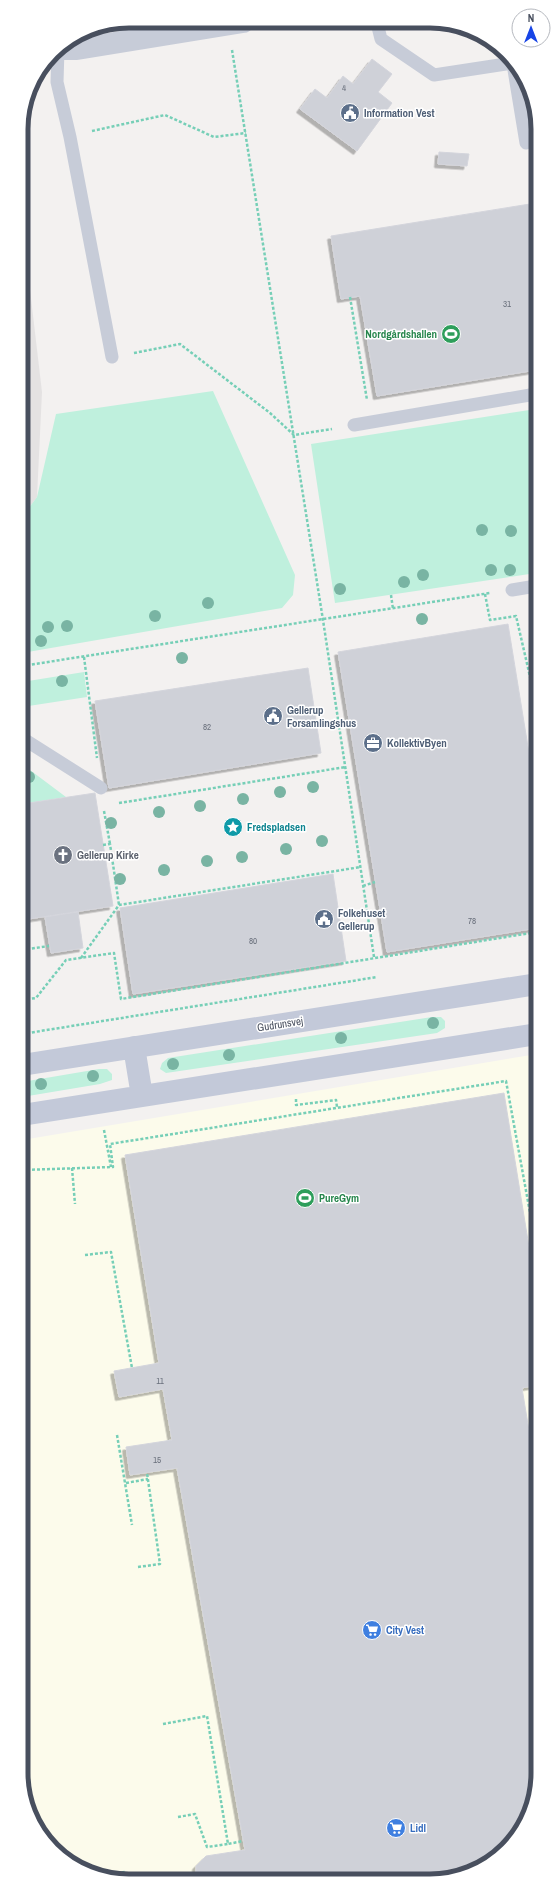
<svg xmlns="http://www.w3.org/2000/svg" width="559" height="1902" viewBox="0 0 559 1902" font-family="'Archivo Narrow',sans-serif">
<style>
.commercial{fill:#fcfbeb}
.education{fill:#e4e2e2}
.green{fill:#bff0dd}
.building{fill:#cfd1d8;stroke:#d4d5dc;filter:url(#shadow)}
.lines{fill:none;stroke-linecap:round;stroke-linejoin:round}
.path{stroke:#76cfb7;stroke-width:2.5;stroke-dasharray:3 2;stroke-linecap:butt}
.lane{stroke:#c7ccd8;stroke-width:13}
.street{stroke:#c7ccd8;stroke-width:22}
.secondary{stroke:#c3c9d9;stroke-width:22}
.tree{fill:#79b4a3}
.labels{text-anchor:middle;stroke-width:3;stroke-linejoin:round;paint-order:stroke}
.number-label{font-size:9px;fill:#6a707c}
.service-label{font-size:11px;font-weight:bold;fill:#4e5e75;stroke:#fff;text-anchor:start}
.leisure-label{font-size:11px;font-weight:bold;fill:#27864d;stroke:#fff;text-anchor:end}
.culture-label{font-size:11px;font-weight:bold;fill:#0d838f;stroke:#fff;text-anchor:start}
.worship-label{font-size:11px;font-weight:bold;fill:#5b616d;stroke:#fff;text-anchor:start}
.street-label{font-size:11px;fill:#484f5e;stroke:#fff}
.shop-label{font-size:11px;font-weight:bold;fill:#366cbe;stroke:#fff;text-anchor:start}
.rim{fill:none;stroke:#484f5e;stroke-width:5}
</style>
<defs>
<filter id="shadow"><feDropShadow dx="-3.5" dy="3.5" stdDeviation="0" flood-color="#0004"/></filter>
</defs>
<rect width="100%" height="100%" fill="#f3f1f0"/>
<path class="commercial" d="M537,1054L538,1780L530,1814L511,1845L484,1867L451,1879H108L53,1850L23,1794L22,1140Z"/>
<path class="education" d="M21,213L42,392L37,497L22,517Z"/>
<path class="green" d="M213,391L295,575L293,595L282,608L22,653V517L37,497L56,414Z
M536,409V573L335,603L311,444Z
M84,672L87,697L22,707V682Z
M22,764L66,797L22,804Z
M432,1017H441L445,1021V1028L437,1033L166,1073L160,1069L162,1063L168,1058Z
M99,1069H107L112,1074V1080L100,1084L22,1097V1082Z"/>
<path class="building" d="M372,59L392,74L378,92L392,103L357,151L300,109L315,89L327,98L343,76L353,84Z
M439,152L469,154L467,166L438,164Z
M536,203V370L377,396L360,296L341,299L331,236Z
M508,624L537,802V928L387,952L338,652Z
M308,668L321,753L109,788L95,701Z
M95,793L113,906L22,920V804Z
M333,874L346,961L133,994L120,908Z
M78,912L83,948L51,953L45,917Z
M504,1093L537,1296V1385L522,1388L537,1479L538,1780L530,1814L511,1845L484,1867L451,1879H199L196,1874V1866L206,1856L245,1850L177,1468L130,1475L126,1447L172,1440L163,1389L119,1397L114,1371L159,1363L125,1155Z"/>
<g class="lines">
<path class="path" d="M232,50L323,620L374,957
M92,131L165,115L214,137L246,133
M350,297L367,400
M134,353L180,344L270,413L294,435L332,429
M485,594L490,620L516,616L537,707
M391,595L393,609
M84,657L97,758
M22,666L490,593
M119,803L346,767
M104,811L110,844
M103,845L110,844L119,905
M363,886L375,882
M22,950L49,946
M81,958L119,905L361,867
M22,1000L36,998L66,960L114,953L121,999L537,932
M22,1034L377,977
M296,1099V1105L336,1100L337,1107
M104,1130L111,1167
M72,1168L75,1204
M22,1170L113,1167L110,1144L506,1081L537,1251
M85,1255L111,1252L132,1368
M117,1435L132,1525
M532,1445L537,1444
M126,1483L148,1479
M138,1567L160,1564L147,1473
M163,1724L207,1716L228,1844L243,1841
M178,1817L195,1814L207,1847L228,1844
M102,1876L125,1872"/>
<path class="lane" d="M377,23L381,39L434,75L512,63
M58,49L57,82L70,137L112,357
M513,64L526,143
M354,425L536,394
M512,590L536,586
M22,738L101,788
M146,1879H172"/>
<path class="street" d="M58,49H77L243,22"/>
<path class="secondary" d="M134,1047L142,1096
M22,1065L537,984
M22,1115L537,1034"/>
</g>
<g class="tree">
<circle cx="482" cy="530" r="6"/>
<circle cx="511" cy="531" r="6"/>
<circle cx="491" cy="570" r="6"/>
<circle cx="510" cy="570" r="6"/>
<circle cx="423" cy="575" r="6"/>
<circle cx="404" cy="582" r="6"/>
<circle cx="340" cy="589" r="6"/>
<circle cx="208" cy="603" r="6"/>
<circle cx="155" cy="616" r="6"/>
<circle cx="422" cy="619" r="6"/>
<circle cx="67" cy="626" r="6"/>
<circle cx="48" cy="627" r="6"/>
<circle cx="41" cy="641" r="6"/>
<circle cx="182" cy="658" r="6"/>
<circle cx="62" cy="681" r="6"/>
<circle cx="29" cy="777" r="6"/>
<circle cx="313" cy="787" r="6"/>
<circle cx="280" cy="792" r="6"/>
<circle cx="243" cy="799" r="6"/>
<circle cx="200" cy="806" r="6"/>
<circle cx="159" cy="812" r="6"/>
<circle cx="111" cy="823" r="6"/>
<circle cx="322" cy="841" r="6"/>
<circle cx="286" cy="849" r="6"/>
<circle cx="242" cy="857" r="6"/>
<circle cx="207" cy="861" r="6"/>
<circle cx="164" cy="870" r="6"/>
<circle cx="120" cy="879" r="6"/>
<circle cx="433" cy="1023" r="6"/>
<circle cx="341" cy="1038" r="6"/>
<circle cx="229" cy="1055" r="6"/>
<circle cx="173" cy="1064" r="6"/>
<circle cx="93" cy="1076" r="6"/>
<circle cx="41" cy="1084" r="6"/>
</g>
<defs>
<g id="civic-disc" transform="scale(1)"><circle r="9.5" fill="#5c6f8a" stroke="#fff"/><path d="M-.6-6.5H3V-4.5H.6V-3L4-1V1h2V6H-6V1h2V-1L-.6-3ZM-1.2 2.5V6h2.4V2.5Z" fill="#fff"/></g>
<g id="stadium-disc" transform="scale(1)"><circle r="9.5" fill="#2e9e5b" stroke="#fff"/><path d="M0-5a6.5 5 0 1 0 0 10a6.5 5 0 1 0 0-10ZM-3.5-1.8h7v3.6h-7Z" fill="#fff"/></g>
<g id="office-disc" transform="scale(1)"><circle r="9.5" fill="#5c6f8a" stroke="#fff"/><path d="M-6-3h4V-5.5h4V-3h4V5H-6ZM-1-4.5V-3h2v-1.5ZM-6 0V1H6V0Z" fill="#fff"/></g>
<g id="sight-disc" transform="scale(1)"><circle r="9.5" fill="#0f9aa8" stroke="#fff"/><path d="M0-6L1.8-2.2L6-1.7L2.9 1.2L3.7 5.4L0 3.3L-3.7 5.4L-2.9 1.2L-6-1.7L-1.8-2.2Z" fill="#fff"/></g>
<g id="church-disc" transform="scale(1)"><circle r="9.5" fill="#6b7280" stroke="#fff"/><path d="M-1.2-6h2.4v3.5h3.3v2.4h-3.3V6h-2.4V-.1h-3.3v-2.4h3.3Z" fill="#fff"/></g>
<g id="supermarket-disc" transform="scale(1)"><circle r="9.5" fill="#3f7fe0" stroke="#fff"/><path d="M-6-5.5h2.5l.6 2H6L4.5 2H-2.5L-4.4-4H-6ZM-1.5 3.2a1.3 1.3 0 1 0 .1 0ZM3 3.2a1.3 1.3 0 1 0 .1 0Z" fill="#fff"/></g>
</defs>
<g fill-rule="evenodd">
<use href="#civic-disc" x="350" y="113"/>
<use href="#stadium-disc" x="451" y="334"/>
<use href="#civic-disc" x="273" y="716"/>
<use href="#office-disc" x="373" y="743"/>
<use href="#sight-disc" x="233" y="827"/>
<use href="#church-disc" x="63" y="855"/>
<use href="#civic-disc" x="324" y="919"/>
<use href="#stadium-disc" x="305" y="1198"/>
<use href="#supermarket-disc" x="372" y="1630"/>
<use href="#supermarket-disc" x="396" y="1828"/>
</g>
<g class="labels">
<g class="number-label">
<text x="344" y="91">4</text>
<text x="507" y="307">31</text>
<text x="207" y="730">82</text>
<text x="472" y="924">78</text>
<text x="253" y="944">80</text>
<text x="160" y="1384">11</text>
<text x="157" y="1463">15</text>
</g>
<g class="service-label">
<text x="364" y="117">Information Vest</text>
<text x="287" y="714">Gellerup<tspan x="287" dy="13">Forsamlingshus</tspan></text>
<text x="387" y="747">KollektivByen</text>
<text x="338" y="917">Folkehuset<tspan x="338" dy="13">Gellerup</tspan></text>
</g>
<g class="leisure-label">
<text x="437" y="338">Nordgårdshallen</text>
<text x="319" y="1202" text-anchor="start">PureGym</text>
</g>
<g class="culture-label">
<text x="247" y="831">Fredspladsen</text>
</g>
<g class="worship-label">
<text x="77" y="859">Gellerup Kirke</text>
</g>
<g class="street-label">
<text transform="translate(280 1024) rotate(-9)" y="4">Gudrunsvej</text>
</g>
<g class="shop-label">
<text x="386" y="1634">City Vest</text>
<text x="410" y="1832">Lidl</text>
</g>
</g>
<path d="M0 0H559V1902H0ZM129 28H430A101 101 0 0 1 531 129V1773A101 101 0 0 1 430 1874H129A101 101 0 0 1 28 1773V129A101 101 0 0 1 129 28Z" fill="#fff" fill-rule="evenodd"/>
<path class="rim" d="M129 28H430A101 101 0 0 1 531 129V1773A101 101 0 0 1 430 1874H129A101 101 0 0 1 28 1773V129A101 101 0 0 1 129 28Z"/>
<g transform="translate(531 28)"><circle r="19" fill="#ffffff" stroke="#b6b9bf"/>
<path d="M0-3L7 15L0 10L-7 15Z" fill="#1744e6"/>
<text y="-6" font-size="11" font-weight="bold" text-anchor="middle" fill="#484f5e">N</text>
</g>
</svg>
